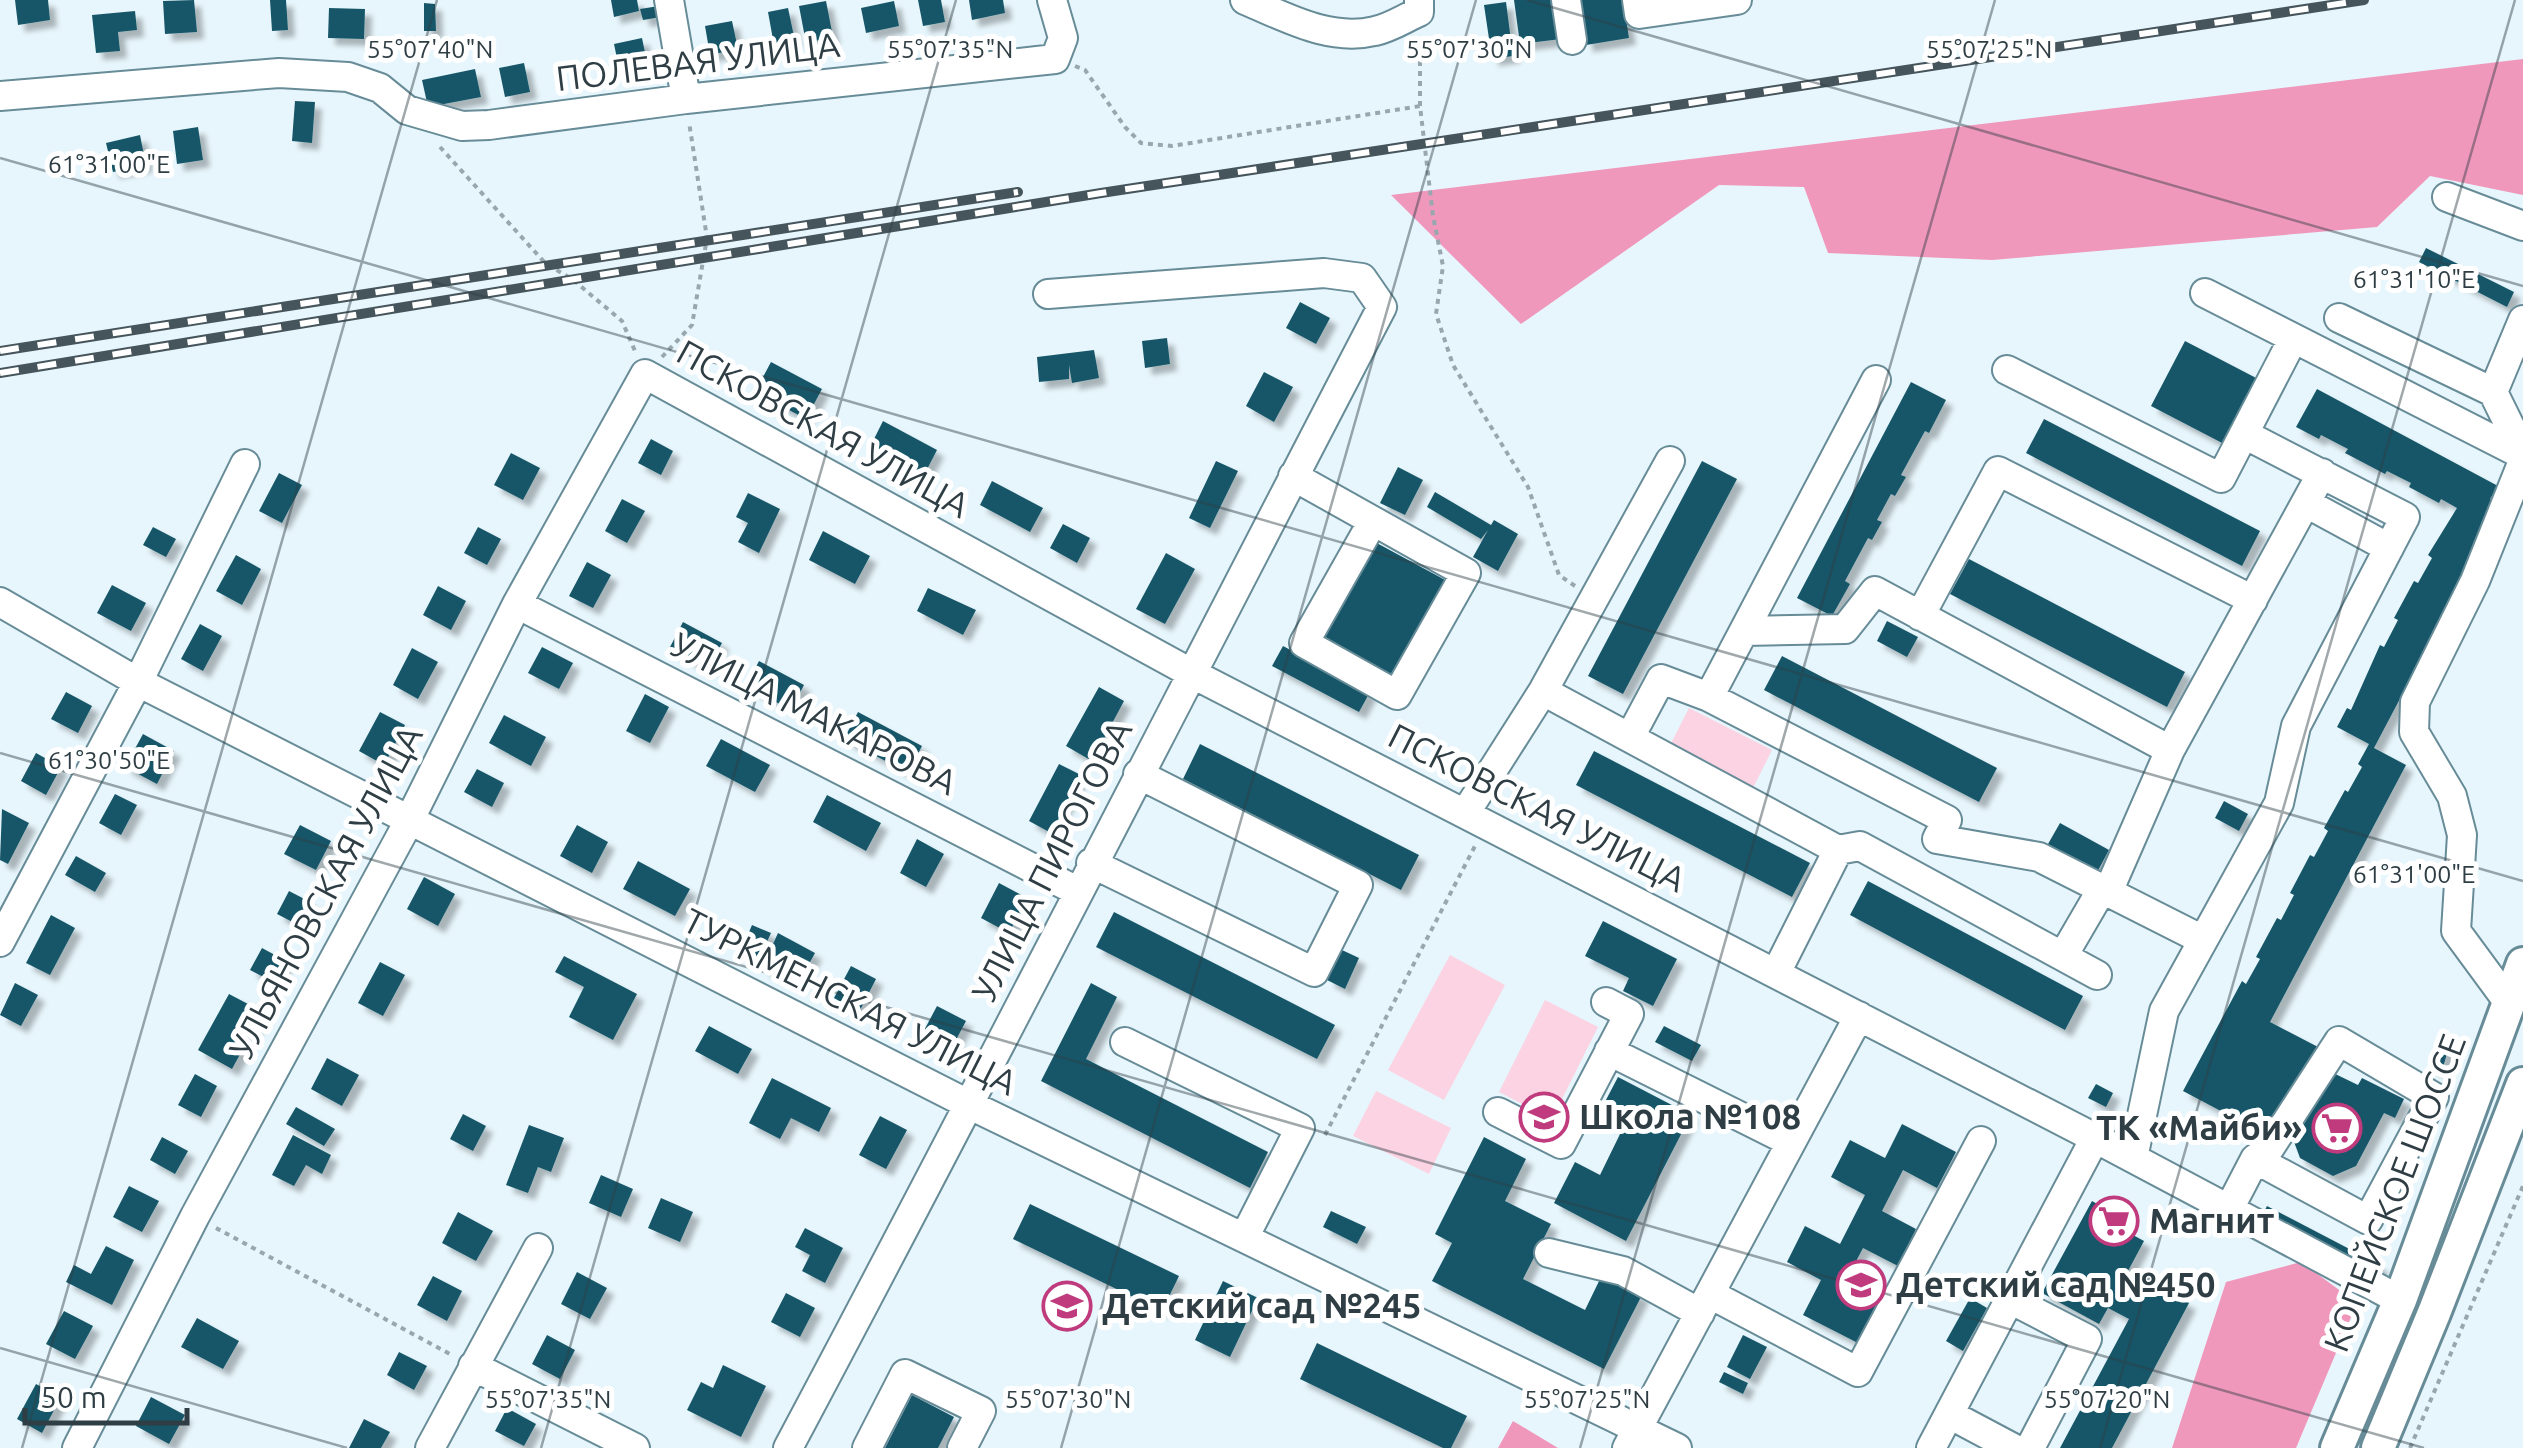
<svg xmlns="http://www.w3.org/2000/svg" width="2523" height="1448" viewBox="0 0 2523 1448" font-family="Ubuntu,sans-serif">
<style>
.green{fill:#fcd3e2}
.forest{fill:#f098bc}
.building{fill:#175768;filter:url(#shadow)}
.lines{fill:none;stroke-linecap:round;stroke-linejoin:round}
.minor-casing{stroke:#678c98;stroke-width:32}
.major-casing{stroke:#678c98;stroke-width:38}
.path{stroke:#98a7ad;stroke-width:4;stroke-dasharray:5 5;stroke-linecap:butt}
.minor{stroke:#fff;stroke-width:28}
.major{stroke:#fff;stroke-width:32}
.rail-casing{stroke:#46555b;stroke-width:10}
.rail{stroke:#fff;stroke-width:6;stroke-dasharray:19;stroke-linecap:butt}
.ticks{fill:none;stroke:#2f3e44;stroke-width:2.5;stroke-opacity:0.45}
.labels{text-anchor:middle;stroke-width:10;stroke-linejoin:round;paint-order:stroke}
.street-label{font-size:35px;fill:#2f3e44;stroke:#fff}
.poi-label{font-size:35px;font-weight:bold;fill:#2f3e44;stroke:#fff;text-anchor:start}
.ticks-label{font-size:25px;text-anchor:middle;fill:#2f3e44;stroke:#fff;stroke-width:10;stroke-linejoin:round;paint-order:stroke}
</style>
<defs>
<filter id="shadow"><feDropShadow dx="7" dy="7" stdDeviation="2.5" flood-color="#0004"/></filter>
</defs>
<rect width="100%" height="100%" fill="#e7f6fc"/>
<path class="green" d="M1689,708L1772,750L1748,798L1665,755Z
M1450,955L1505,985L1444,1100L1388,1070Z
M1545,1000L1598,1027L1552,1119L1499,1092Z
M1376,1091L1451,1128L1429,1174L1353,1136Z"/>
<path class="forest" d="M2523,59V195L2430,176L2377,227L1992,260L1828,253L1804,187L1719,185L1521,324L1391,195Z
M2301,1262L2357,1303L2296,1448H2172L2226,1282Z
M1513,1421L1558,1448H1498Z"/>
<path class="building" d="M15,0H48L50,20L18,25Z
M194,0L197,32L165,34L163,1Z
M270,0H286L288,30L272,31Z
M611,0H637L639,11L614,17Z
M918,0H941L945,22L923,26Z
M969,0H1003L1005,13L972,20Z
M1514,0H1556L1561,39L1520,44Z
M1579,0H1623L1629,38L1586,45Z
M826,1L833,37L806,43L799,6Z
M894,1L899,26L866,33L861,8Z
M1506,2L1513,56L1492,59L1484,5Z
M424,3L435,4L436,31H424Z
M659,6L661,17L643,20L640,9Z
M329,8L365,9L364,39L328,38Z
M788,8L795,41L774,45L768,12Z
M135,11L137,30L118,32L120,51L96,53L92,15Z
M732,21L738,49L710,55L705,26Z
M642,38L648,67L620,73L614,44Z
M524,63L530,92L505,97L499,68Z
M475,69L481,97L428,107L422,80Z
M295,101L315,102L312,143L292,141Z
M198,127L203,160L177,164L173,131Z
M140,135L146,165L113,172L106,143Z
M2426,248L2514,292L2507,307L2419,262Z
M1300,302L1330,318L1316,344L1286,328Z
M1167,338L1170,364L1145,368L1142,341Z
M2185,341L2260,380L2226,445L2151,406Z
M1094,350L1099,378L1072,383L1069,365V379L1039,382L1037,357Z
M771,362L822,389L806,419L755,392Z
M1264,372L1293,387L1274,422L1246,406Z
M1911,382L1946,400L1929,433L1925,431L1901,475L1906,477L1895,496L1891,494L1877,520L1882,522L1872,540L1868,538L1845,581L1850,584L1832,616L1797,598Z
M2317,389L2498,486L2490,499L2502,505L2374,748L2406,765L2270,1022L2318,1047L2270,1137L2183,1091L2242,981L2246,984L2260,959L2256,957L2277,918L2281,920L2294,895L2290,893L2310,855L2314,857L2328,831L2324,828L2345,790L2348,792L2362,767L2358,764L2369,744L2337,727L2347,708L2351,710L2380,645L2384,647L2398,620L2394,618L2414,581L2418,583L2432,558L2428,555L2457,508L2441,499L2439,503L2409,487L2411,483L2387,471L2385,474L2345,453L2348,449L2321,435L2319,439L2296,427Z
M2044,419L2260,531L2242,566L2026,453Z
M883,421L937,450L922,479L868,451Z
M651,439L673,451L661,475L638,463Z
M511,453L540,468L523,500L494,485Z
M1216,461L1238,471L1210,528L1189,518Z
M1702,461L1737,479L1623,694L1588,676Z
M1398,467L1423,480L1405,515L1380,503Z
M279,473L302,485L282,523L259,511Z
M992,481L1043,508L1030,532L980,505Z
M1435,492L1491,525L1494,520L1518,534L1498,571L1473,557L1488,530L1481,539L1427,507Z
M748,493L780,509L759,553L738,542L748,523L736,517Z
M622,499L645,511L627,543L605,531Z
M1063,524L1090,538L1077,563L1050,548Z
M153,527L176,539L166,557L143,545Z
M478,527L501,539L487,565L464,553Z
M823,531L870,556L855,584L809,560Z
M1373,541L1447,581L1391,682L1318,642Z
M1166,553L1195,569L1165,624L1136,609Z
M236,555L261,569L242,605L216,591Z
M1969,559L2185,672L2167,707L1950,594Z
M587,562L611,575L593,608L569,596Z
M112,585L146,603L131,631L97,613Z
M438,586L466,601L451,630L423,615Z
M928,588L976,610L963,635L917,611Z
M1887,621L1918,637L1907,657L1877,641Z
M683,622L722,643L708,669L669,649Z
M200,624L222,636L203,671L181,659Z
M1283,646L1370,692L1359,712L1272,666Z
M542,647L573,663L559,689L528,673Z
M412,648L438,662L418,699L393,685Z
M1782,656L1997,768L1979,802L1764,690Z
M759,661L804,685L791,710L746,686Z
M1099,687L1124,701L1092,761L1066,746Z
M66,692L92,706L78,733L51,719Z
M645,694L669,707L650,743L626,731Z
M380,712L405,725L384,765L359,751Z
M858,712L922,746L908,773L844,739Z
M504,715L546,737L531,766L489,743Z
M143,734L174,751L157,784L125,767Z
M721,739L770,765L755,792L706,766Z
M1200,744L1419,855L1401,890L1183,779Z
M1594,751L1810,863L1792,897L1576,785Z
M36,753L61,767L46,795L21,781Z
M1059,764L1081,775L1051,833L1029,821Z
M477,769L504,783L492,807L464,792Z
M115,794L137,805L121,835L99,823Z
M827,795L881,823L866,851L813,822Z
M2224,801L2248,814L2239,831L2215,818Z
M2,809L29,823L8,864L0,860Z
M2060,823L2109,850L2094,878L2044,851Z
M300,825L331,841L316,870L284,854Z
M577,825L608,842L592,873L560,856Z
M917,839L944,854L926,887L900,873Z
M76,856L106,873L95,892L65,875Z
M638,861L690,889L675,916L623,889Z
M424,877L455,894L438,926L407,909Z
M1868,881L2083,996L2065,1030L1850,915Z
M999,883L1027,898L1009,933L981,918Z
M289,891L316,905L304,928L277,914Z
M1114,912L1335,1025L1317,1059L1096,947Z
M51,915L75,928L50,975L26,963Z
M1603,921L1677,959L1653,1006L1623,991L1629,978L1585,956Z
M752,925L771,933L759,959L741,951Z
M778,933L815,953L798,984L762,968Z
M262,948L286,961L275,983L250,970Z
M1342,950L1359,958L1345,989L1327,980Z
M564,956L637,994L613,1040L569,1017L584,987L555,972Z
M380,962L405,975L383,1016L358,1003Z
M851,966L876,979L859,1012L834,998Z
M15,983L38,995L21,1026L0,1015Z
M1091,983L1117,997L1086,1059L1268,1152L1250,1188L1041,1081Z
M229,994L263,1012L232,1069L198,1050Z
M937,1006L966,1021L949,1053L920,1038Z
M709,1026L752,1049L738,1074L695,1051Z
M1664,1026L1701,1045L1692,1061L1655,1042Z
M2439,1040L2450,1043L2442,1071L2431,1068Z
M327,1058L359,1075L342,1106L311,1089Z
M2327,1070L2358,1085L2362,1078L2404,1099L2395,1118L2384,1113L2356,1166L2333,1176L2300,1158L2293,1139Z
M195,1074L217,1086L201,1117L178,1105Z
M1618,1077L1691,1115L1626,1241L1554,1203L1575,1162L1600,1175L1622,1130L1597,1117Z
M772,1078L831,1108L819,1132L791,1118L780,1139L749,1123Z
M2096,1084L2113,1093L2106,1107L2088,1098Z
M296,1107L335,1129L324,1146L286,1124Z
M463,1114L486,1126L473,1151L450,1139Z
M880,1116L907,1130L886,1169L859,1155Z
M1902,1124L1956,1152L1937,1188L1903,1170L1882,1211L1916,1229L1898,1266L1863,1248L1842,1288L1877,1306L1858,1343L1803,1315L1821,1280L1787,1262L1805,1226L1840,1244L1865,1195L1831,1177L1850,1140L1885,1158Z
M529,1125L564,1138L551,1172L538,1167L528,1193L506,1185Z
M293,1135L331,1155L322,1174L306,1165L294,1186L272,1175Z
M162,1137L188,1151L175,1174L150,1160Z
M1484,1137L1526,1159L1505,1201L1551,1224L1523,1279L1585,1310L1602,1275L1642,1295L1604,1369L1432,1281L1452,1243L1435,1234Z
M601,1175L633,1189L621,1217L589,1203Z
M129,1186L159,1201L142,1232L113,1217Z
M661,1198L693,1212L680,1242L648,1228Z
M2092,1201L2124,1219L2120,1228L2144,1241L2128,1271L2189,1303L2112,1448H2060L2129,1319L2108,1308L2099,1324L2042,1293Z
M1030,1204L1179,1276L1162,1311L1013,1239Z
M2267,1206L2382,1266L2377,1274L2263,1214Z
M1331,1211L1366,1227L1357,1244L1323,1227Z
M458,1212L493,1231L476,1261L442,1243Z
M805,1228L843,1248L825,1283L802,1271L810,1255L795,1247Z
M106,1246L134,1260L112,1305L66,1282L74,1265L91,1274Z
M577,1272L607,1288L590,1319L561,1304Z
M433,1276L462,1291L447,1321L417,1305Z
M1223,1281L1258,1298L1230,1357L1195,1340Z
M786,1293L815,1308L800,1337L771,1322Z
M1970,1298L1987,1308L1963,1351L1946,1341Z
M64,1311L93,1326L75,1359L46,1344Z
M197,1318L239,1341L223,1369L181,1347Z
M547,1335L575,1350L560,1379L532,1364Z
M1743,1335L1767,1347L1750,1379L1727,1367Z
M1317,1343L1467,1416L1451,1448H1443L1300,1379Z
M399,1352L427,1366L414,1390L387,1375Z
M723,1365L766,1386L741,1437L687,1410L701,1382L713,1388Z
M1724,1372L1748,1383L1743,1394L1719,1382Z
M36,1384L61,1397L42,1433L17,1419Z
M912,1395L954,1417L938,1448H885Z
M151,1397L185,1415L169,1444L136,1426Z
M507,1408L536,1424L524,1446L495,1431Z
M364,1419L390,1432L381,1448H349Z"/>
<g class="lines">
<g class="minor-casing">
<path id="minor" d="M669,0L686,99
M1245,0C1286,17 1329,42 1375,31C1390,28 1405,18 1419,12V0
M1566,0L1572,40
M1637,0L1639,14L1737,0
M0,96L279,73L348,77L380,88L407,110L462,126L489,125L686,99L1055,59L1063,38L1052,0
M2447,197L2523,226
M2205,293L2523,455
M2339,318L2493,392L2523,453
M2007,370L2221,478L2293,339
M2493,392L2523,320
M1293,476L1466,573L1397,695L1304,643L1373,521
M2306,503L2389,548
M0,602L138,682L970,1105L1677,1448
M517,604L1077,891
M1920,616L1998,471L2253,600
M1745,631L1845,629L1875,591L2170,750
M1543,691L1838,850L1860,846L2097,975
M1709,697L1876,380
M1630,737L1661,679L1709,697L1947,820L1937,839L2039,857L2203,940
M1466,812L1543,691L1670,461
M1091,863L1314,972L1358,885L1138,774
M2108,892L2170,750L2322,473
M0,942L138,682L245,464
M2063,956L2102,889
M1776,973L1838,850
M2509,1003L2456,931L2462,835L2452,796L2414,732L2415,702L2475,581L2523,461
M1125,1042L1300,1128L1245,1236
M1609,1051L1791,1142
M1498,1112L1561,1144L1629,1014L1606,1002
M2133,1158L2164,1011L2279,803L2296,726L2405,517L2246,435
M2229,1209L2255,1159L2269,1149L2339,1041L2434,1097L2368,1220L2255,1159
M1549,1253L1623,1271L1700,1313
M1710,1294L1858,1372L1981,1141
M2010,1299L2087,1339L2030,1448
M473,1366L635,1448
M77,1448L195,1216L409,821L517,604L645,374L1191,673L2095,1138L2400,1300
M430,1448L538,1248
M788,1448C990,1069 1184,687 1382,307L1362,278L1324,273L1048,294
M867,1448L905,1374L981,1411L962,1448
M1627,1448L1859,1016
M1931,1448L1949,1414
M2013,1448L1949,1414L2095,1138"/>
</g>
<g class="major-casing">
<path id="major" d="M2337,1448L2400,1300L2523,964
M2378,1448L2434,1313L2523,1084"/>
</g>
<path class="path" d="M1420,41V106L1433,216L1443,266L1436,314L1453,365L1528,487L1559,575L1575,586
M1075,66L1085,70L1125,127L1141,143L1172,146L1420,106
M440,147L546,264L572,279L622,321L635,351
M662,357L692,325L707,238L689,122
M1325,1135L1475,846
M216,1228L450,1354
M2410,1448L2523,1186"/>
<use href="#minor" class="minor"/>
<use href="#major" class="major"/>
<g class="rail-casing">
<path id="rail" d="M0,351L1018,192
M0,373L1101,193L2364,0"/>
</g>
<use href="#rail" class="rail"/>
</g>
<path class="ticks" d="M1527,0L2523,286M0,158L2523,881M0,753L2424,1448M0,1348L347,1448M22,1448L437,0M541,1448L956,0M1061,1448L1476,0M1580,1448L1995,0M2100,1448L2515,0"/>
<defs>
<g id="school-ring" transform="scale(2.5)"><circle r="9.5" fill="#fff" stroke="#c03b7d" stroke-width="1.5"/><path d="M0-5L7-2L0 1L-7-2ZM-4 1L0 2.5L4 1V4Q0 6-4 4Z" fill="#c03b7d"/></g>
<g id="supermarket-ring" transform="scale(2.5)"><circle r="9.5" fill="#fff" stroke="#c03b7d" stroke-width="1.5"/><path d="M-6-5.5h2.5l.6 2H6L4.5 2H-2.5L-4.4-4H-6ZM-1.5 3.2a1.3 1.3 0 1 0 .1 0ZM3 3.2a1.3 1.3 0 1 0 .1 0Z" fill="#c03b7d"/></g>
</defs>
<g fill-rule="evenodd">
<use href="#school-ring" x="1544" y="1117"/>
<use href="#supermarket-ring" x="2337" y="1128"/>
<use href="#supermarket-ring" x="2114" y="1221"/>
<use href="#school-ring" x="1861" y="1285"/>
<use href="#school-ring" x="1067" y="1306"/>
</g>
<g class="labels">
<g class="street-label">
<text transform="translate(698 62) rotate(-7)" y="12">ПОЛЕВАЯ УЛИЦА</text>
<text transform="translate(823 429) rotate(29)" y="12">ПСКОВСКАЯ УЛИЦА</text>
<text transform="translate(814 714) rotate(27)" y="12">УЛИЦА МАКАРОВА</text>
<text transform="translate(1537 808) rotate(27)" y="12">ПСКОВСКАЯ УЛИЦА</text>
<text transform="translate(1052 861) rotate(-63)" y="12">УЛИЦА ПИРОГОВА</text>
<text transform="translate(326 892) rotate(-62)" y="12">УЛЬЯНОВСКАЯ УЛИЦА</text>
<text transform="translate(850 1002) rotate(27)" y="12">ТУРКМЕНСКАЯ УЛИЦА</text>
<text transform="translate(2395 1193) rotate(-69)" y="12">КОПЕЙСКОЕ ШОССЕ</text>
</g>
<g class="poi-label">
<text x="1579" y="1129">Школа №108</text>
<text x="2302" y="1140" text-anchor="end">ТК «Майби»</text>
<text x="2149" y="1233">Магнит</text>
<text x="1896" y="1297">Детский сад №450</text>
<text x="1102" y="1318">Детский сад №245</text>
</g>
</g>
<g class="ticks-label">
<text x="430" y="58">55°07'40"N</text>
<text x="950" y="58">55°07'35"N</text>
<text x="1469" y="58">55°07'30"N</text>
<text x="1989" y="58">55°07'25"N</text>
<text x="109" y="173">61°31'00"E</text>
<text x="2414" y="288">61°31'10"E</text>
<text x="109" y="769">61°30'50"E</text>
<text x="2414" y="883">61°31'00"E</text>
<text x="548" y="1408">55°07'35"N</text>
<text x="1068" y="1408">55°07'30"N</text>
<text x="1587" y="1408">55°07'25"N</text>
<text x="2107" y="1408">55°07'20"N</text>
</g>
<path d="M25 1408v15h162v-15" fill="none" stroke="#2f3e44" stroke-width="5"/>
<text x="40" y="1408" font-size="30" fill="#2f3e44" stroke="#ffffff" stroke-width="8" paint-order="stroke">50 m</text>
</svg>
